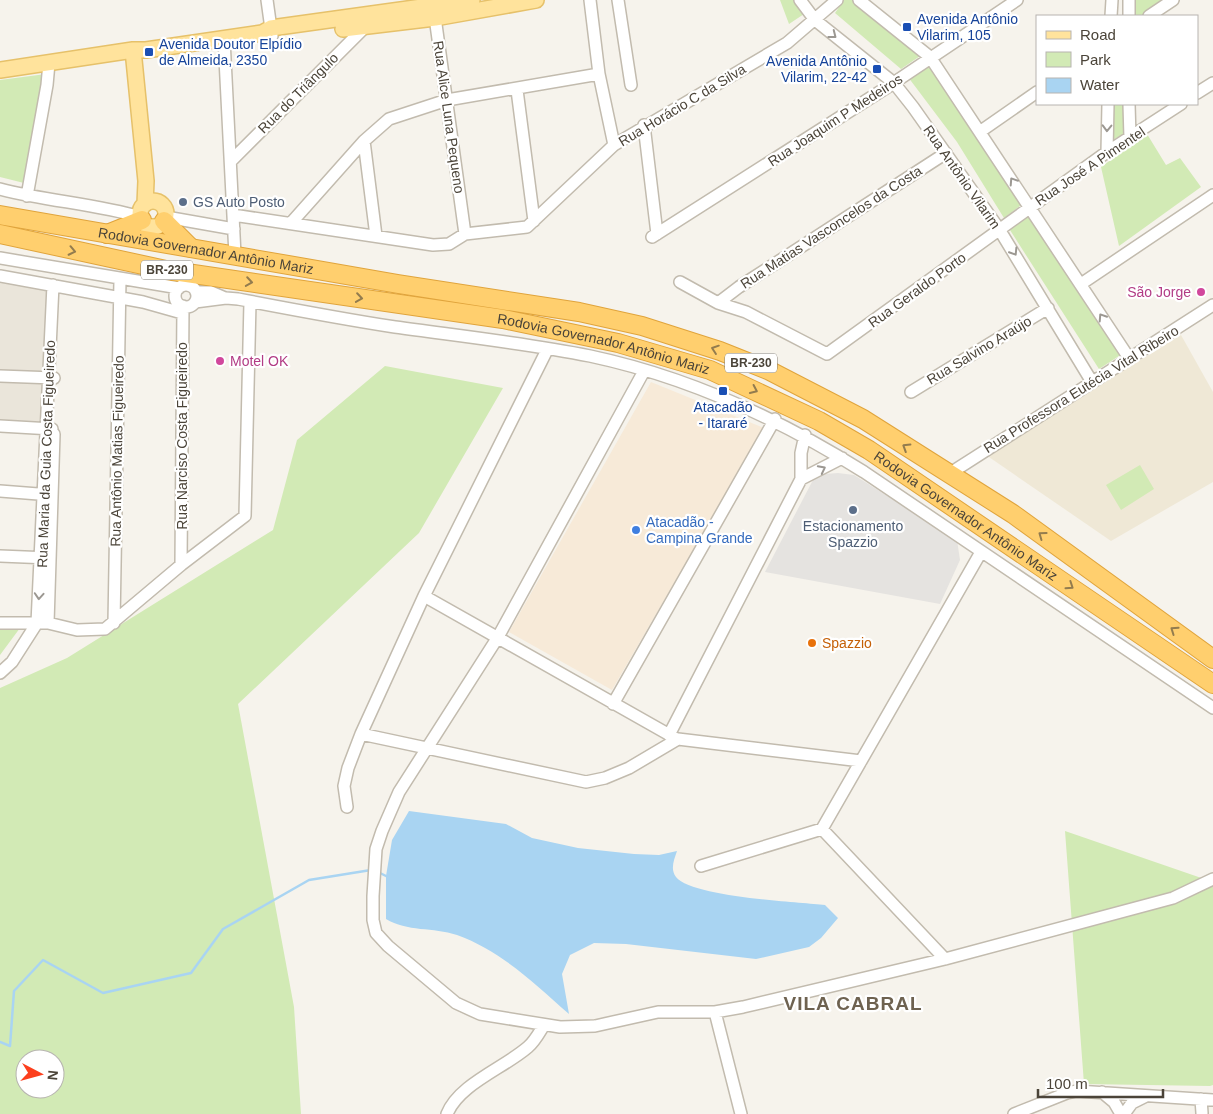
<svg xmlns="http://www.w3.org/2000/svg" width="1213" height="1114" viewBox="0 0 1213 1114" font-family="Arial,sans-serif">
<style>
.residential{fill:#eae5da}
.commercial{fill:#f7ead8}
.education{fill:#efe8d6}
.green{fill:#d2eab5;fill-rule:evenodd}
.parking{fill:#e5e3e0}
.water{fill:#a9d4f2}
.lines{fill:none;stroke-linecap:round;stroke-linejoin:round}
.stream{stroke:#a9d4f2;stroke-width:2.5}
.minor-casing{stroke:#c2bbae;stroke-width:14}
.major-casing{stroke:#e6c16a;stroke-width:18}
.highway-casing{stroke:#e0a43c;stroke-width:20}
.minor{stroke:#fff;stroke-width:11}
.major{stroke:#ffe39c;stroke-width:15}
.highway{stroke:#ffcf6e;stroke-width:18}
.oneway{stroke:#9c9892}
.oneway2{stroke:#937c4e}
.transit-dot{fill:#1a4fb4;stroke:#fff;stroke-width:2}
.service-dot{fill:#5c6f8a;stroke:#fff;stroke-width:2}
.hotel-dot{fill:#d1479c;stroke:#fff;stroke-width:2}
.shop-dot{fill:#3f7fe0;stroke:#fff;stroke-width:2}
.food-dot{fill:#e8710a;stroke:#fff;stroke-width:2}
.labels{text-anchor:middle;stroke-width:4.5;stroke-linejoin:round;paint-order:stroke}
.shield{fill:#fff;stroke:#817c74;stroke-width:1}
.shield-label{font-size:12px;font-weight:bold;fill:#4b4439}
.transit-label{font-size:14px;fill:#164399;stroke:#fff;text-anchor:start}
.street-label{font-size:14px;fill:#4b4439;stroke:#fff}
.service-label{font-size:14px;fill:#4e5e75;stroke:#fff;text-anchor:start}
.hotel-label{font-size:14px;fill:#b23c85;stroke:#fff;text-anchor:end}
.shop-label{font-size:14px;fill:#366cbe;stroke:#fff;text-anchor:start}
.food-label{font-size:14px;fill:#c56008;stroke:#fff;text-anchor:start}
.district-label{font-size:19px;font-weight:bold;letter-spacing:1px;fill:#6e6250;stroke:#fff}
</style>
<rect width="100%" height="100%" fill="#f6f3ec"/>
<path class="residential" d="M0,281L49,286L41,430L0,428Z"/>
<path class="commercial" d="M651,382L764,428L612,690L509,632Z"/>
<path class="education" d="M1181,335L1213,392V482L1111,541L986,455Z"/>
<path class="green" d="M780,0H798L807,12L789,24Z
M844,0H855L923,54L901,69L835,13Z
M1134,0H1168L1143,16H1134Z
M930,63L1024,203L1004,218L957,142L908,77Z
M46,74L24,183L0,177V80Z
M1110,104H1126L1127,132L1109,142Z
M1147,134L1166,165L1180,158L1201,187L1119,246L1101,167Z
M1031,212L1122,354L1099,369L1008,227Z
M385,366L503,388L419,533L238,704L294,1007L301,1114H0V688L67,658L273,530L297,440ZM25,1059H55V1089H25Z
M1140,465L1154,489L1121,510L1106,485Z
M0,628H20L0,655Z
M1065,831L1213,882V1085L1210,1086L1084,1084Z"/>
<path class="parking" d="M838,473L854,475L957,540L960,560L940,604L765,572L813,480L825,474Z"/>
<path class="water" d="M409,811L506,824L532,838L578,848L634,854L659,855L677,851C674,860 670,869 676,877C692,897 796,902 825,905L838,918L821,938L809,947L756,959L626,944L594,943L570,955L562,974L569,1014C534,983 501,951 457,935C433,927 407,932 386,919V876L392,840Z"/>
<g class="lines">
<path class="stream" d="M378,872L386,876
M0,1042L10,1046L14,991L43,960L103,993L191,973L223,929L309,880L371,870"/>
<g class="minor-casing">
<path id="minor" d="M267,0L272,36
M590,0L599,74L614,145
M618,0L631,85
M800,0L815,20L894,83L913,107L999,229L1092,382
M859,0L930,57L1129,358
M434,10L465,234
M1111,16L1112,0
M1129,16V0
M1149,16L1173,0
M224,39L235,255
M517,90L534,221
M1197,93L1213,83
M1129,104L1130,138
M644,125L657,234
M981,131L1037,92
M364,141L376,236
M1107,152L1108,104
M231,161L366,26
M0,189C47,201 95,204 141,217
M27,196L47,85L49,63
M233,215L433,245L449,244L465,234L527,227L614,145L787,43L837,0
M166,217L234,229
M291,223L364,141L389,119L447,100L599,74
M652,237L889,86L1017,0
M0,258L179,288
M0,276L143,302L182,313
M680,282L718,303L746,312L827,354L1107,152L1181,104
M1081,284L1213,195
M175 296a11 11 0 1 1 22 0a11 11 0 1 1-22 0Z
M196,292H211L225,298
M195,302L226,298L238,299C290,309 343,319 395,327C460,336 525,343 590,356C689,377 778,418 864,472L1213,708
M718,303L739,287L946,153
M644,371L498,637L399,792L382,831L376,849L373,896V920L376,933L388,946L456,1003L480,1014L560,1027L595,1026L658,1012H715L743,1007L945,959L1173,898L1213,879
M0,376L54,378
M911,392L1048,308
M0,426L52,429
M949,474L1213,305
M801,479L842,458
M0,491L51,495
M0,556L49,558
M181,565L183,306
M424,596L675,738
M0,623H48L77,630L105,629L181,565L245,516L250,302
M48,623L54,434
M114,623L120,279
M0,673L12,662L37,623L53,285
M613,704L775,419
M361,734L586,782L605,778L629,768L678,739L861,761
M669,735L801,479V453L805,435
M347,807L344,786L348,768L361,734L424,596L547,350
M822,829L981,552
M701,866L822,829L945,959
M715,1012L741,1114
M1102,1092L1114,1102L1121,1114
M1201,1099L1202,1113
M447,1114C459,1084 504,1068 528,1047C535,1041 539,1033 544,1025
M1014,1114L1067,1093L1077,1091L1213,1100
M1124,1114L1132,1103L1146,1096"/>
</g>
<g class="major-casing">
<path id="major" d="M343,29L435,18L536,0
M133,50L146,181L145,204
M0,70L133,50H146L262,33L271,28L472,0
M140 214a13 13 0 1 1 26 0a13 13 0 1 1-26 0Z"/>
</g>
<g class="highway-casing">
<g id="highway">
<path id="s1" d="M0,215L398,284L579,312L642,326L720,351L770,371L863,419L1013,514L1213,659"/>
<path d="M164,221L191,248"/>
<path id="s2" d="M0,234L166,270L503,319L618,343L710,370L819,421L869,450L1213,684"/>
<path d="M107,234L142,220"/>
</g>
</g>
<use href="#minor" class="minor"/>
<use href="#major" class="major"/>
<use href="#highway" class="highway"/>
</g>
<defs><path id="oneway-chevron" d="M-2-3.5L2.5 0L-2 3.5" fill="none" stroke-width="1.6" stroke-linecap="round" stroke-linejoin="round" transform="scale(1.25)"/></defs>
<g class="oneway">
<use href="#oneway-chevron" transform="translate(833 35) rotate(38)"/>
<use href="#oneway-chevron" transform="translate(1107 128) rotate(91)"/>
<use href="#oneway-chevron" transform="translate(1013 181) rotate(-123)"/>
<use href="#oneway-chevron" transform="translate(1014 252) rotate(58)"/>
<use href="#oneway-chevron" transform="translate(1102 317) rotate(-123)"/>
<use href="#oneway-chevron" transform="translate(822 469) rotate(-27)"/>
<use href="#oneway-chevron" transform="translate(39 596) rotate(94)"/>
</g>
<g class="oneway2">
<use href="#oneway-chevron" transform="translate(72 251) rotate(12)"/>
<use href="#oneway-chevron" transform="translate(249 282) rotate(9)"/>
<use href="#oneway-chevron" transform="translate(359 298) rotate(8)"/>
<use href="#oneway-chevron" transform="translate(715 349) rotate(-161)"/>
<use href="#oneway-chevron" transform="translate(754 390) rotate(25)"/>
<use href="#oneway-chevron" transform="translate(906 447) rotate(-148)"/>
<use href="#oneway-chevron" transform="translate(1042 535) rotate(-144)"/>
<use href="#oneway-chevron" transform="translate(1070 586) rotate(34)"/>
<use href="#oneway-chevron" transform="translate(1174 630) rotate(-145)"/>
</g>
<g class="transit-dot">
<rect x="902" y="22" width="10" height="10" rx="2.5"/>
<rect x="144" y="47" width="10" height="10" rx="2.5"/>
<rect x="872" y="64" width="10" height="10" rx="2.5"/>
<rect x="718" y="386" width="10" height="10" rx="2.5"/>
</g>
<g class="service-dot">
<circle cx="183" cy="202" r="5"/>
<circle cx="853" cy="510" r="5"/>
</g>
<g class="hotel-dot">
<circle cx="1201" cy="292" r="5"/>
<circle cx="220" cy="361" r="5"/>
</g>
<circle class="shop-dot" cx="636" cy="530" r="5"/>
<circle class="food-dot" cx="812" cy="643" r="5"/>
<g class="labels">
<g class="shield">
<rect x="141" y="260.5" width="52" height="19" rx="4"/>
<rect x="725" y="353.5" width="52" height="19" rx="4"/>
</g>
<g class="shield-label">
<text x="167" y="274">BR-230</text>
<text x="751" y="367">BR-230</text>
</g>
<g class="transit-label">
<text x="917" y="24">Avenida Antônio<tspan x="917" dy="16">Vilarim, 105</tspan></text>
<text x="159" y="49">Avenida Doutor Elpídio<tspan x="159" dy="16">de Almeida, 2350</tspan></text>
<text x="867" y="66" text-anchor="end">Avenida Antônio<tspan x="867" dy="16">Vilarim, 22-42</tspan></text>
<text x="723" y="412" text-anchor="middle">Atacadão<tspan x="723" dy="16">- Itararé</tspan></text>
</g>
<g class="street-label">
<text transform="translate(298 93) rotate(-45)" y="5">Rua do Triângulo</text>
<text transform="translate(682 105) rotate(-31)" y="5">Rua Horácio C da Silva</text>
<text transform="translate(449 117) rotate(82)" y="5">Rua Alice Luna Pequeno</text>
<text transform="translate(835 120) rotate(-33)" y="5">Rua Joaquim P Medeiros</text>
<text transform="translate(1090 166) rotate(-34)" y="5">Rua José A Pimentel</text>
<text transform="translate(962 177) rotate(55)" y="5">Rua Antônio Vilarim</text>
<text transform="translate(831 227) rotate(-33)" y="5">Rua Matias Vasconcelos da Costa</text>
<text dy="5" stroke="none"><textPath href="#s1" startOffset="209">Rodovia Governador Antônio Mariz</textPath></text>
<text transform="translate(917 290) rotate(-36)" y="5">Rua Geraldo Porto</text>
<text dy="5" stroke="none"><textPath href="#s2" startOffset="614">Rodovia Governador Antônio Mariz</textPath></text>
<text transform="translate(979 350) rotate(-31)" y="5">Rua Salvino Araújo</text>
<text transform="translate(1081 389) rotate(-32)" y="5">Rua Professora Eutécia Vital Ribeiro</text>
<text transform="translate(182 436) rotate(-90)" y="5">Rua Narciso Costa Figueiredo</text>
<text transform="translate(117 451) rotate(-89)" y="5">Rua Antônio Matias Figueiredo</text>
<text transform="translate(46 454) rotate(-88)" y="5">Rua Maria da Guia Costa Figueiredo</text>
<text dy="5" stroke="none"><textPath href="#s2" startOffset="1019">Rodovia Governador Antônio Mariz</textPath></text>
</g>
<g class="service-label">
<text x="193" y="207">GS Auto Posto</text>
<text x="853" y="531" text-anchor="middle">Estacionamento<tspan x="853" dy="16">Spazzio</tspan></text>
</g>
<g class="hotel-label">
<text x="1191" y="297">São Jorge</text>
<text x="230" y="366" text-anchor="start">Motel OK</text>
</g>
<g class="shop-label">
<text x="646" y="527">Atacadão -<tspan x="646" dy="16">Campina Grande</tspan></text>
</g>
<g class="food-label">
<text x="822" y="648">Spazzio</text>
</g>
<g class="district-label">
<text x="853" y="1010">VILA CABRAL</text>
</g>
</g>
<rect x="1036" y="15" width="162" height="90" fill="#ffffff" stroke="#b7b4b0"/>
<rect x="1046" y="31" width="25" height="8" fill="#ffe39c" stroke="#b7b4b0"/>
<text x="1080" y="40" font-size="15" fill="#4b4439">Road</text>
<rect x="1046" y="52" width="25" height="15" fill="#d2eab5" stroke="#b7b4b0"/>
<text x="1080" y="65" font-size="15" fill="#4b4439">Park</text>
<rect x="1046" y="78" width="25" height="15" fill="#a9d4f2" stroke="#b7b4b0"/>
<text x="1080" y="90" font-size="15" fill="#4b4439">Water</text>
<g transform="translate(40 1074) rotate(96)"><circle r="24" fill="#ffffff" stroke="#b7b4b0"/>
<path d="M0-4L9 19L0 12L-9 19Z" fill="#fc3f1d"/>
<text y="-8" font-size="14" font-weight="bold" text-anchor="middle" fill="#4b4439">N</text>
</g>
<path d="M1038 1089v8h125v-8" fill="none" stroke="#4b4439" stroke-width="2.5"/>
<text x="1046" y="1089" font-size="15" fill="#4b4439" stroke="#ffffff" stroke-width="4" paint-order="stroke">100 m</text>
</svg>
